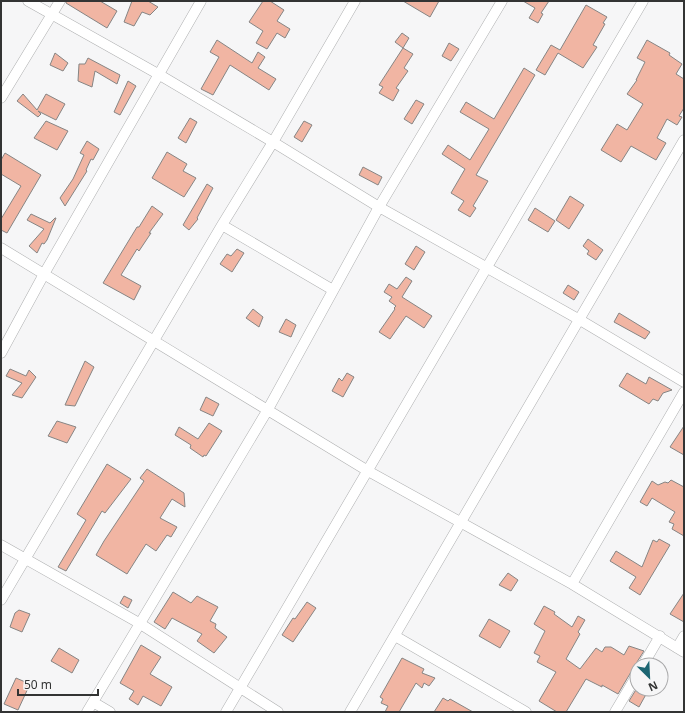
<svg xmlns="http://www.w3.org/2000/svg" width="685" height="713" viewBox="0 0 685 713" font-family="'Noto Sans',sans-serif">
<style>
.building{fill:#f1b5a3;stroke:#868584}
.lines{fill:none;stroke-linecap:round;stroke-linejoin:round}
.minor-casing{stroke:#afb0b1;stroke-width:11}
.minor{stroke:#fff;stroke-width:10}
</style>
<rect width="100%" height="100%" fill="#f6f6f7"/>
<path class="building" d="M66,1H100L117,11L107,28L66,3Z
M132,1H148L158,7L150,15L142,12L134,26L124,22Z
M263,1H270L284,10L277,21L290,29L285,38L277,33L267,49L256,43L263,31L249,22Z
M403,1H439L430,17Z
M523,1H549L541,13L543,14L538,23L529,18L535,8Z
M586,5L607,17L603,23L605,24L593,45L597,47L583,68L558,53L545,75L536,70L551,45L560,50Z
M402,33L409,38L403,48L395,42Z
M217,40L252,63L258,52L265,57L258,68L276,79L269,90L230,65L213,95L201,89L219,57L210,52Z
M647,40L670,53L669,55L682,64L676,74L684,79V108L679,116L682,117L677,125L667,119L657,138L666,143L656,160L631,146L621,162L601,150L617,124L627,130L643,104L627,94L637,80H636L645,62L637,58Z
M449,43L459,49L451,61L442,56Z
M403,48L413,54L404,68L408,71L396,88L399,90L393,101L379,93L383,87L379,85Z
M55,53L68,63L63,71L50,65Z
M88,58L120,75L117,84L95,71L92,87L78,81L79,64H85Z
M524,68L535,75L476,175L488,181L473,206L476,208L470,217L458,210L464,201L451,193L465,169L442,154L448,145L470,160L489,129L460,112L466,102L494,119Z
M128,81L136,86L120,115L114,112Z
M23,94L37,110L46,94L65,104L56,120L38,111L41,114L38,117L17,101Z
M416,100L424,104L412,124L404,119Z
M190,118L197,122L186,143L178,138Z
M46,121L68,131L57,150L34,138Z
M304,121L312,125L302,142L294,137Z
M87,141L99,149L93,160L91,159L86,170L87,171L65,206L60,198L73,179L84,155L80,153Z
M167,152L187,164L183,171L196,178L184,197L152,178Z
M5,153L41,175L7,233L1,230V219L21,186L1,174V160Z
M363,167L382,177L378,185L359,175Z
M207,184L213,188L197,218L198,219L189,230L183,225Z
M570,196L584,205L569,229L556,220Z
M152,206L163,214L149,233H151L139,251L137,249L121,275L141,286L134,300L103,283L137,227H139Z
M535,208L555,221L548,232L528,220Z
M31,214L50,223L55,218H56L47,240L44,244L42,243L37,253L29,246L44,229L27,220Z
M588,239L603,250L596,260L587,254L589,251L583,246Z
M416,246L425,252L414,270L405,264Z
M237,249L244,253L232,272L220,264L227,254L231,256Z
M406,277L412,281L402,297L432,316L424,328L406,316L390,339L379,332L395,309L394,308L396,306L389,301L392,297L384,292L389,284L397,289Z
M568,285L579,292L574,300L563,293Z
M253,309L263,317L259,327L246,318Z
M619,313L650,332L645,339L614,322Z
M286,319L296,325L291,337L279,332Z
M85,361L94,367L75,406L65,405Z
M10,369L26,376L29,370L36,377L22,398L12,395L22,383L6,376Z
M347,373L354,377L343,397L332,391L339,378L342,381Z
M627,373L646,384L649,377L672,390L663,393L658,401L653,399L649,404L619,386Z
M206,397L219,404L213,416L200,410Z
M57,421L76,427L67,443L48,436Z
M209,423L222,431L206,456L204,455L203,457L190,448L191,445L175,435L179,427L198,439Z
M684,426V455L670,447Z
M107,464L131,479L105,513L102,511L66,571L58,567L86,520L77,514Z
M147,469L184,493L185,507L172,499L160,518L177,527L171,537L167,535L156,551L146,544L127,574L96,555L104,541L144,481L140,478Z
M671,480L684,487V536L672,529L674,524L669,522L675,512L652,498L647,506L640,502L652,481L658,485L665,482L668,483Z
M659,539L670,545L640,595L629,588L636,577L610,561L616,551L642,567L653,540L657,542Z
M508,573L518,580L511,591L499,585Z
M173,592L191,603L197,596L218,607L210,621L216,624L215,628L227,637L214,653L197,641L202,634L172,618L165,629L154,622Z
M684,593V622L670,614Z
M124,596L132,600L128,608L120,603Z
M307,602L316,608L293,642L282,635L293,618L295,619Z
M544,606L555,612L554,614L572,627L578,616L585,620L578,632L580,634L566,659L580,669L596,648L602,652L605,647H611L624,655L629,646L644,651L637,662V669L631,672L618,694L602,685V687L586,679L566,712H557L539,701L556,672L537,662L540,656L534,653L545,631L534,624Z
M19,610L30,614L22,632L10,627L15,613Z
M489,619L510,631L500,648L479,636Z
M141,645L161,657L150,674L172,687L161,706L143,696L138,705L129,699L134,691L120,683Z
M59,648L79,660L72,673L51,661Z
M402,658L424,669L422,673L435,678L429,686L424,683L422,688L416,683L399,712H385L388,706L381,703L383,699L380,697Z
M16,678L30,684L18,710L4,704Z
M637,688V689H649L639,707L629,701Z
M443,698L448,701L450,699L473,712H434Z"/>
<g class="lines">
<g class="minor-casing">
<path id="minor" d="M28,1L158,74L273,142L379,207L580,320L684,382
M1,98L60,1
M222,225L333,290
M1,248L368,471L572,584L684,652
M1,353L44,274L201,1
M1,545L139,623L278,712
M572,584L684,392
M1,600L222,225L273,142L355,1
M395,636L526,712
M677,648L684,636
M643,665L660,636
M93,702L110,712
M87,712L267,411L379,207L502,1
M226,712L643,1
M350,712L684,140
M615,712L637,675"/>
</g>
<use href="#minor" class="minor"/>
</g>
<rect width="685" height="713" fill="none" stroke="#333434" stroke-width="4"/>
<g transform="translate(649 677) rotate(156)"><circle r="19" fill="#f6f6f7" stroke="#a8a8a9"/>
<path d="M0-3L7 15L0 10L-7 15Z" fill="#1d6673"/>
<text y="-6" font-size="11" font-weight="bold" text-anchor="middle" fill="#333434">N</text>
</g>
<path d="M18 689v6h80v-6" fill="none" stroke="#333434" stroke-width="2"/>
<text x="24" y="689" font-size="12" fill="#333434" stroke="#f6f6f7" stroke-width="3" paint-order="stroke">50 m</text>
</svg>
